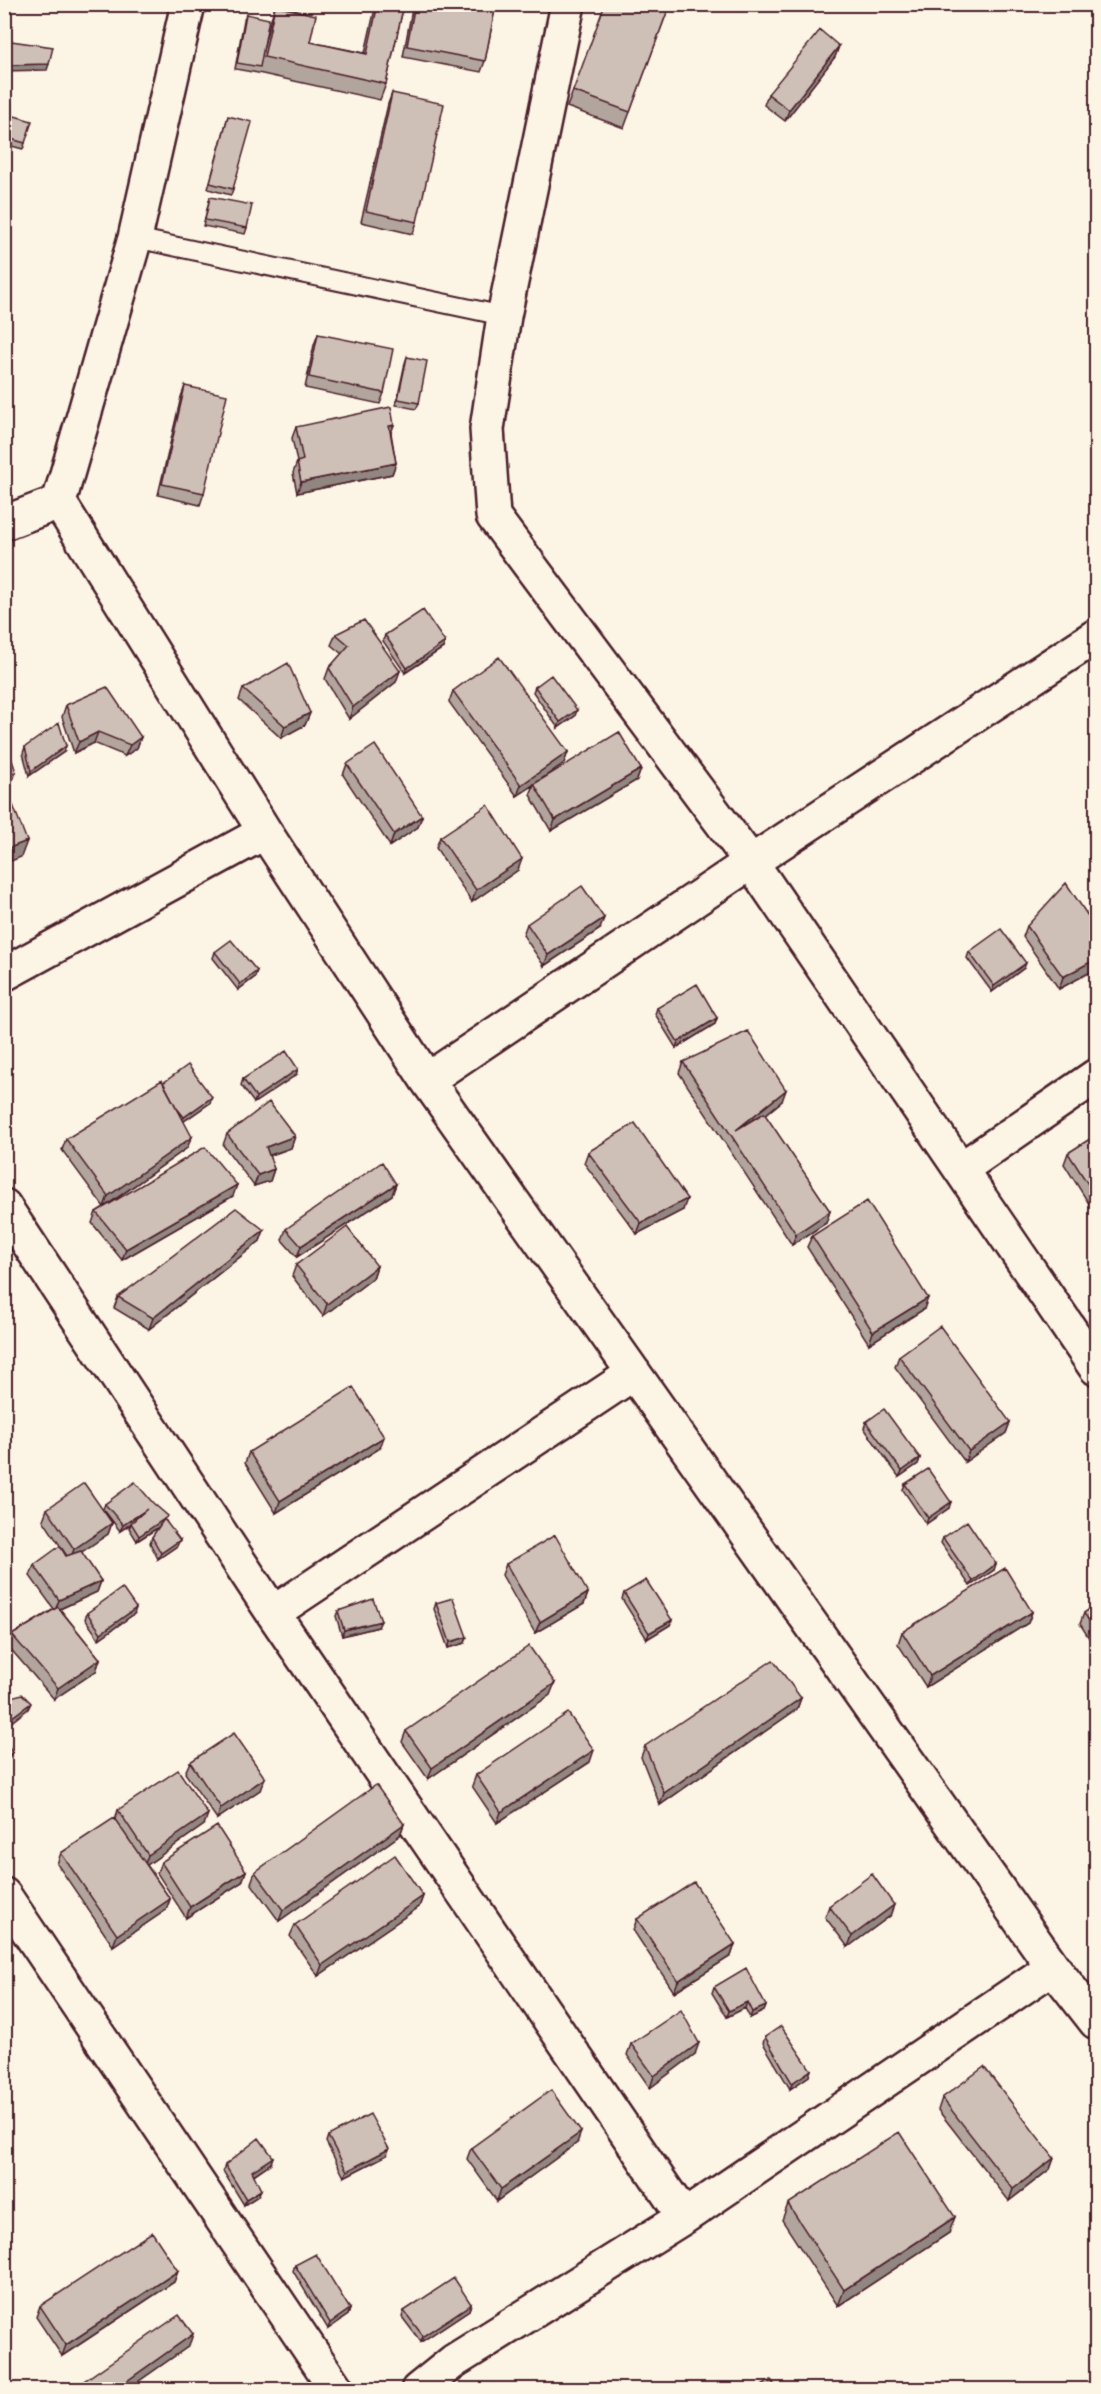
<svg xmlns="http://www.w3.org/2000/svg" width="1101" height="2394" viewBox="0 0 1101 2394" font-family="'Gochi Hand',sans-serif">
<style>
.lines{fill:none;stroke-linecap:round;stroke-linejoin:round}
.lane-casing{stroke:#4a1f2b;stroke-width:22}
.street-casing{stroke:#4a1f2b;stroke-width:38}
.lane{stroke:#fcf5e5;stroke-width:18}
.street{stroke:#fcf5e5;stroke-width:33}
.wall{fill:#b2a59d;stroke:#4a1f2b;stroke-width:1.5}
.shaded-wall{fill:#918680;stroke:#4a1f2b;stroke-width:1.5}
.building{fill:#cfc0b7;stroke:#4a1f2b;stroke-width:1.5}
</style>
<rect width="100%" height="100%" fill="#fcf5e5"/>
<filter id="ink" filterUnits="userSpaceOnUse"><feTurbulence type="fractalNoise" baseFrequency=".0167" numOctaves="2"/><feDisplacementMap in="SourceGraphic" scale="12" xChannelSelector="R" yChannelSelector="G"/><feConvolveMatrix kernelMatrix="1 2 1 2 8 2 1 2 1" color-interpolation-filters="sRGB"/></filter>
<g filter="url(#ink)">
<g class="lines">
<g class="lane-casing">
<path id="lane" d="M135,238L504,316"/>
</g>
<g class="street-casing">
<path id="street" d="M188,4L135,238L59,502L265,832L427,1080L1053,1967L1096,2022
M568,4L504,316L487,429L493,516L751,862L1096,1368
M4,523L59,502
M4,974L265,832
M427,1080L751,862L1096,636
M961,1169L1096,1076
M4,1206L273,1613L684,2217
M273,1613L634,1373
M4,1895L337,2390
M418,2390L454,2361L684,2217L1053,1967"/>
</g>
<use href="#lane" class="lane"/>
<use href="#street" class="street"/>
</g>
<path class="wall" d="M376,4H404L386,84L380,100L258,73L235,69L244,20L246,14L263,49L270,22L275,6L310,42L365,53Z
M413,4H496L485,61L481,72L403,57Z
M670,4L624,128L567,107L573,91Z
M839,46L835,57L785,121L764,105L768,94Z
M392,93L417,222L413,234L361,222L388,104Z
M4,113L25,143L23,149L4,144Z
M228,116L233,189L231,195L208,189Z
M210,197L247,228L245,234L203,226Z
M318,334L384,393L380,404L305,388L314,345Z
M407,357L419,403L416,409L396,405L405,363Z
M185,386L204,493L200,505L158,495L181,397Z
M296,427L391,433L396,463L392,474L297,493L293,473L297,462L292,438Z
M336,634L396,682L349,719L325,679L329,668L342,654L331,645Z
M385,635L443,648L405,673L383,641Z
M535,687L575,716L558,728L533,692Z
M243,689L310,713L305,725L281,738L239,700Z
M453,691L568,752L564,763L540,780L641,769L637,780L551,831L530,795L534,785L517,796L449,702Z
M66,705L141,737L137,748L125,756L94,743L74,753L62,717Z
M25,747L64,752L29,776L23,753Z
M347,764L422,816L418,827L390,846L343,775Z
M440,837L518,870L472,902L436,848Z
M527,924L600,929L544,966L523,935Z
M1027,926L1096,928V969L1059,989L1023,937Z
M215,952L255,977L238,990L213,958Z
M969,952L1024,968L992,992L967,958Z
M657,1008L717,1018L715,1024L676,1048L655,1014Z
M683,1062L782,1101L765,1115L830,1211L826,1223L792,1245L679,1073Z
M296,1075L254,1103L241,1085L243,1079Z
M163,1083L210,1103L183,1122L187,1148L105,1207L233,1196L122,1260L92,1223L96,1212L104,1207L62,1150L66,1139Z
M227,1134L295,1136L291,1148L269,1156L274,1169L270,1181L254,1186L223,1145Z
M1096,1135V1203L1091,1207L1064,1164L1068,1153Z
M588,1152L683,1210L637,1234L584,1163Z
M396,1184L392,1195L297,1257L282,1240L286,1229Z
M264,1230L260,1241L149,1329L114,1308L118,1297Z
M812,1236L924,1309L869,1344L807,1247Z
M296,1265L377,1266L373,1278L323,1316L292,1276Z
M899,1356L1010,1422L1006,1433L965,1462L895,1367Z
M866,1422L920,1458L918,1464L899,1477L864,1428Z
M380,1448L276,1513L245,1463L249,1452Z
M905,1484L949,1508L926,1524L903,1490Z
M105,1504L166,1521L177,1546L158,1559L150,1543L152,1537L159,1527L137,1541L129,1528L131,1524L120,1531L104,1510L112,1523L108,1534L81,1552L101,1581L97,1592L60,1609L100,1659L96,1671L54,1699L8,1646L12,1635L54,1609L30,1576L34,1565L67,1556L43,1520L47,1509H103Z
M943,1538L994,1570L970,1586L941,1543Z
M506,1564L588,1593L584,1604L535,1633L502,1575Z
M624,1593L672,1620L670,1625L647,1639L622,1599Z
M436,1603L467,1637L465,1643L448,1648L434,1609Z
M1096,1605V1649L1080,1624L1084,1613Z
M338,1611L378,1627L342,1636L336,1616Z
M1032,1612L1028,1623L926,1687L898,1644L902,1632Z
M87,1613L134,1614L99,1639L85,1619Z
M550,1695L428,1779L402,1742L406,1731Z
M801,1698L797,1709L660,1805L641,1757L645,1746Z
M1096,1734V1755L1090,1747L1094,1735Z
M190,1762L260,1790L217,1819L185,1773Z
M590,1762L497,1823L472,1786L476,1775Z
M118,1810L204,1825L147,1865L170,1899L166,1910L113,1946L57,1864L61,1853L115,1819Z
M404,1824L400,1835L279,1921L251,1883L255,1872Z
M161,1862L246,1871L242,1882L186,1918L157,1873Z
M423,1896L419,1907L318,1976L290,1936L295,1925Z
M829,1906L890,1916L848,1947L825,1917Z
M637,1919L735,1944L731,1956L674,1992L633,1930Z
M714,1987L766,2006L764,2011L750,2018L745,2008L727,2017L712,1993Z
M765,2037L809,2076L790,2089L763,2043Z
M631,2044L695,2054L650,2088L627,2055Z
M942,2098L1054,2158L1050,2169L1009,2201L938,2110Z
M328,2136L387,2155L344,2177L326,2142Z
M577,2143L497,2201L467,2159L471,2148Z
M271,2163L254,2175L258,2196L244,2205L223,2171L225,2165Z
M788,2204L949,2233L838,2306L782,2220Z
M295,2265L350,2309L348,2315L328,2329L293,2271Z
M178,2271L174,2282L62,2356L36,2317L40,2306Z
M471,2304L469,2310L421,2342L402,2317L404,2311Z
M189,2346L126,2390H81L84,2381Z"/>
<path class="shaded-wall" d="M839,46L835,57L785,121L789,110Z
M49,64L47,70L4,71V65Z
M394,425L390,436L389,426Z
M396,463L392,474L297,493L301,482Z
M445,642L443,648L405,673L407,668Z
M400,671L396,682L349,719L353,707Z
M577,710L575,716L558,728L560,722Z
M310,713L305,725L281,738L285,726Z
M98,732L94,743L74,753L79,742Z
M141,737L137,748L125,756L130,745Z
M66,746L64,752L29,776L31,771Z
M568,752L564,763L517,796L521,785Z
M641,769L637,780L551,831L555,820Z
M16,772L14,778L4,781V776Z
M422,816L418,827L390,846L394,834Z
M27,841L21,857L4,864V850Z
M522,859L518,870L472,902L476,890Z
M604,918L600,929L544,966L548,955Z
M1096,959V969L1059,989L1063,977Z
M1026,963L1024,968L992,992L994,986Z
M257,971L255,977L238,990L240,984Z
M717,1018L715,1024L676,1048L678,1042Z
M298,1069L296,1075L254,1103L256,1097Z
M786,1090L782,1101L734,1140L736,1130Z
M212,1097L210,1103L181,1123L184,1117Z
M295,1136L291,1148L261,1158L266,1147Z
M192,1137L187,1148L104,1207L108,1196Z
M274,1169L270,1181L254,1186L258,1175Z
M396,1184L392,1195L297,1257L301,1246Z
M237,1185L233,1196L122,1260L126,1249Z
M1096,1194V1203L1091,1207L1095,1195Z
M687,1199L683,1210L637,1234L641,1223Z
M830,1211L826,1223L792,1245L796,1234Z
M264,1230L260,1241L149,1329L153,1318Z
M377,1266L373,1278L323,1316L327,1304Z
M928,1298L924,1309L869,1344L873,1332Z
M1010,1422L1006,1433L965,1462L969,1451Z
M384,1437L380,1448L276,1513L280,1501Z
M920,1458L918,1464L899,1477L902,1471Z
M951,1502L949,1508L926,1524L928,1518Z
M147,1509L145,1514L120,1531L123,1525Z
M164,1519L162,1525L137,1541L139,1536Z
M112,1523L108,1534L70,1560L74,1549Z
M180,1540L177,1546L158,1559L161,1553Z
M996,1564L994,1570L970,1586L973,1581Z
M101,1581L97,1592L55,1611L59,1600Z
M588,1593L584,1604L535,1633L540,1622Z
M136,1608L134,1614L99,1639L101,1633Z
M1032,1612L1028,1623L926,1687L930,1676Z
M672,1620L670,1625L647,1639L649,1633Z
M381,1621L378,1627L342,1636L344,1630Z
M467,1637L465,1643L448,1648L450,1642Z
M100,1659L96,1671L54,1699L58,1688Z
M555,1683L550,1695L428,1779L432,1768Z
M801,1698L797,1709L660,1805L664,1793Z
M31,1703L28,1709L4,1728V1723Z
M594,1750L590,1762L497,1823L501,1812Z
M12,1753L9,1759L4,1761V1756Z
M265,1778L260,1790L217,1819L221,1808Z
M208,1814L204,1825L144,1867L148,1855Z
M404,1824L400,1835L279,1921L283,1910Z
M246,1871L242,1882L186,1918L190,1907Z
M423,1896L419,1907L318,1976L322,1965Z
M170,1899L166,1910L113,1946L117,1935Z
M894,1905L890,1916L848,1947L852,1936Z
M735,1944L731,1956L674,1992L678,1981Z
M747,2002L745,2008L727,2017L729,2011Z
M766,2006L764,2011L750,2018L752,2012Z
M699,2043L695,2054L650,2088L654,2076Z
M811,2070L809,2076L790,2089L792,2083Z
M581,2132L577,2143L497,2201L501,2189Z
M389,2149L387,2155L344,2177L347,2171Z
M273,2157L271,2163L250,2177L252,2171Z
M1054,2158L1050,2169L1009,2201L1013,2189Z
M261,2190L258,2196L244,2205L246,2199Z
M955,2217L949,2233L838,2306L844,2290Z
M178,2271L174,2282L62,2356L66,2345Z
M471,2304L469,2310L421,2342L423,2336Z
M350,2309L348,2315L328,2329L330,2323Z
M193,2334L189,2346L126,2390H114Z"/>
<path class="building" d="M378,4H404L386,84L264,57L275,6L316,15L310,42L367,54Z
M415,4H496L485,61L407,46Z
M605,4H670L630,112L573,91Z
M246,14L269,19L260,67L237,63Z
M820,30L839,46L789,110L768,94Z
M4,40L53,47L49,64L4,65Z
M392,93L444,104L417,222L366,211Z
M4,113L32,121L25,143L4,137Z
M228,116L252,122L233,189L210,183Z
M210,197L252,205L247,228L205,220Z
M4,230L8,231L4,243Z
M318,334L393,349L384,393L309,377Z
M407,357L427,361L419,403L398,399Z
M185,386L227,395L204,493L162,484Z
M391,407L394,425L389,426L396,463L301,482L297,462L303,460L296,427Z
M423,610L445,642L407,668L385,635Z
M364,620L400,671L353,707L329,668L349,645L336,634Z
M499,657L568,752L521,785L453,691Z
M288,663L310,713L285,726L243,689Z
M551,675L577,710L560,722L535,687Z
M107,687L141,737L130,745L98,732L79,742L66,705Z
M59,723L66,746L31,771L25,747Z
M619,732L641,769L555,820L534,784Z
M7,745L16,772L4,776V746Z
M375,745L422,816L394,834L347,764Z
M4,782L27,841L4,850Z
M488,805L522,859L476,890L440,837Z
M1066,883L1096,928V959L1063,977L1027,926Z
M582,886L604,918L548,955L527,924Z
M1001,929L1026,963L994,986L969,952Z
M231,940L257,971L240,984L215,952Z
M697,984L717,1018L678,1042L657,1008Z
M748,1031L786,1090L736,1130L764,1113L830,1211L796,1234L683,1062Z
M286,1051L298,1069L256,1097L243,1079Z
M188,1065L212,1097L184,1117L176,1107L163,1083Z
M162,1080L192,1137L108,1196L66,1139Z
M269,1102L295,1136L266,1147L274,1169L258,1175L227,1134Z
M635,1123L687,1199L641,1223L588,1152Z
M1096,1135V1194L1095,1195L1068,1153Z
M205,1147L237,1185L126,1249L96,1212Z
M382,1162L396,1184L301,1246L286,1229Z
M867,1201L928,1298L873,1332L812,1236Z
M236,1208L264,1230L153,1318L118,1297Z
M347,1227L377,1266L327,1304L296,1265Z
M940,1326L1010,1422L969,1451L899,1356Z
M353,1387L384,1437L280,1501L249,1452Z
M884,1409L920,1458L902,1471L866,1422Z
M928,1469L951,1502L928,1518L905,1484Z
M135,1482L153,1503L168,1516L164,1519L180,1540L161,1553L152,1537L164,1519L139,1536L131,1523L147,1509L123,1525L105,1504Z
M84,1483L112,1523L74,1549L47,1509Z
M967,1521L996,1564L973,1581L943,1538Z
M555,1535L588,1593L540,1622L506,1564Z
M60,1546L66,1556L81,1551L101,1581L59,1600L34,1565Z
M1005,1568L1032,1612L930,1676L902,1632Z
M646,1580L672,1620L649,1633L624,1593Z
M122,1588L136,1608L101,1633L87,1613Z
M453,1598L467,1637L450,1642L436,1603Z
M373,1599L381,1621L344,1630L338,1611Z
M1096,1605V1632L1084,1613Z
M58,1607L100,1659L58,1688L12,1635Z
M529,1646L555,1683L432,1768L406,1731Z
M773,1660L801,1698L664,1793L645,1746Z
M22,1694L31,1703L4,1723V1699Z
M568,1713L594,1750L501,1812L476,1775Z
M234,1733L265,1778L221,1808L190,1762Z
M4,1735L12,1753L4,1756Z
M178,1770L208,1814L148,1855L118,1810Z
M376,1785L404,1824L283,1910L255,1872Z
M114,1818L170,1899L117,1935L61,1853Z
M217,1826L246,1871L190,1907L161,1862Z
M395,1855L423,1896L322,1965L295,1925Z
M872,1874L894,1905L852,1936L829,1906Z
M694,1882L735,1944L678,1981L637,1919Z
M746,1968L766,2006L752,2012L747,2002L729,2011L714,1987Z
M681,2010L699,2043L654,2076L631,2044Z
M781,2026L811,2070L792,2083L765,2037Z
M984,2067L1054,2158L1013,2189L942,2098Z
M551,2090L581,2132L501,2189L471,2148Z
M370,2114L389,2149L347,2171L328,2136Z
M899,2132L955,2217L844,2290L788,2204Z
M259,2138L273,2157L252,2171L261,2190L246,2199L225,2165Z
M152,2232L178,2271L66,2345L40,2306Z
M316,2254L350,2309L330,2323L295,2265Z
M454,2278L471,2304L423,2336L404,2311Z
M179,2315L193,2334L114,2390H90L84,2381Z
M771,2380L778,2390H756Z"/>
</g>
<rect width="1101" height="2394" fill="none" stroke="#fcf5e5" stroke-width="24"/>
<rect x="12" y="12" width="1077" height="2370" fill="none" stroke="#4a1f2b" stroke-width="2" filter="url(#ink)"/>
</svg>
